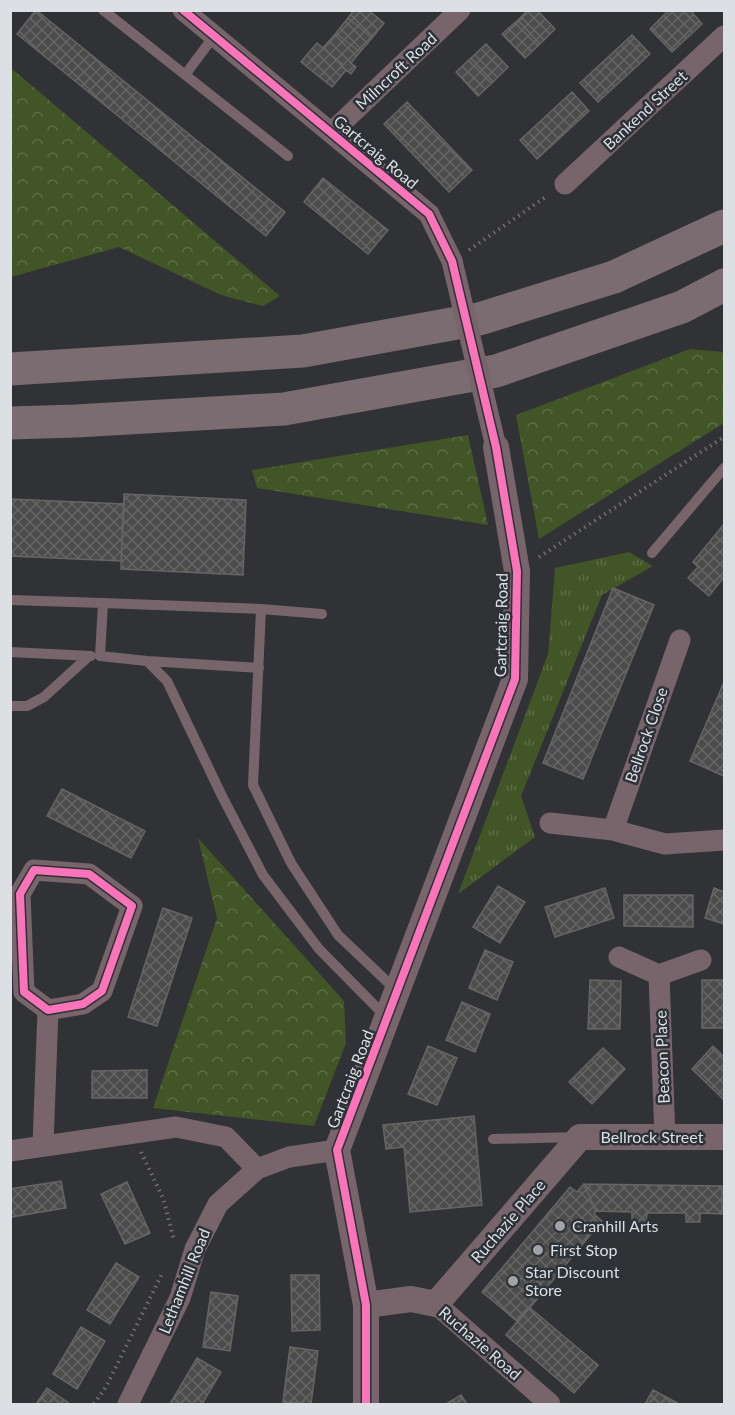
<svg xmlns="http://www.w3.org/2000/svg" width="735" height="1415" viewBox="0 0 735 1415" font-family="Lato,sans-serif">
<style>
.grass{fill:url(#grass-tufts)}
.forest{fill:url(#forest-crowns)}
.building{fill:url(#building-cross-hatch);stroke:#656565;stroke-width:1.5}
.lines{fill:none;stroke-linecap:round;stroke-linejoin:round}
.path{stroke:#776d71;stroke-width:4;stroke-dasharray:1.5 4.5;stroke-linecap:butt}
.service{stroke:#77656b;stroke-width:10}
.minor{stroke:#77656b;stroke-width:21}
.tertiary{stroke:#77656b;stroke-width:26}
.motorway{stroke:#7b6c71;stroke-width:33}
.minor-bridge{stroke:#77656b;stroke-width:21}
.cycleway-casing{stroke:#2d3238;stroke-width:11}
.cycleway{stroke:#fb73b8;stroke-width:8}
.poi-dot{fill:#a0a2a6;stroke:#2d3238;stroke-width:2}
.labels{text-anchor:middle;stroke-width:5;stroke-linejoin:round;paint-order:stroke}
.street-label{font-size:16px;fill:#dcdfe3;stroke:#2d3238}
.poi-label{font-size:16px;fill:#dcdfe3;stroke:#2d3238;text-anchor:start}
</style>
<defs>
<pattern id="grass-tufts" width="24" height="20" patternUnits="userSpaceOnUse" patternTransform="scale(1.5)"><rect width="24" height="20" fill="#425527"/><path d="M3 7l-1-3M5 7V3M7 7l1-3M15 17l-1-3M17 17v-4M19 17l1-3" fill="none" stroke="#5d6d46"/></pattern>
<pattern id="forest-crowns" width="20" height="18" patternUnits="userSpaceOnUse" patternTransform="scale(1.5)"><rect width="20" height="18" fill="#425527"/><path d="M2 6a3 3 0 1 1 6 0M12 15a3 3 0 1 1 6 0" fill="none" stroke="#5d6d46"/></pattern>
<pattern id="building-cross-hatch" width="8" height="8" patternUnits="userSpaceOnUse" patternTransform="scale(1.5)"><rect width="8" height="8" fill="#4c4c4c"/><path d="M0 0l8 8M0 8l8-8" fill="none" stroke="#656566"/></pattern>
</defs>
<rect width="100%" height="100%" fill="#303235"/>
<path class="grass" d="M629,552L653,566L602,595L521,796L535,837L458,894L548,654L555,568Z"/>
<path class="forest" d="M11,68L280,296L263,306L221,295L119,247L11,277Z
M690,349L724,352V423L539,539L516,415Z
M468,435L488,525L257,488L252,470Z
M198,838L344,1001L346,1043L314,1126L153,1108L217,918Z"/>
<path class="building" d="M36,10L285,212L266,236L17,34Z
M354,10H368L384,23L372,38L348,18Z
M528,10H537L555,29L540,44L518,20Z
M669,10H690L702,24L672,52L650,29Z
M348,18L372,38L360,52L336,33Z
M518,20L540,44L525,58L502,34Z
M336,33L360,52L351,63L356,67L351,74L341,66L342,64L323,48Z
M632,35L650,54L598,102L580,83Z
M317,43L342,64L341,66L346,70L332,87L301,62Z
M486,44L508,67L493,82L471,58Z
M471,58L493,82L478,96L456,72Z
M572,92L589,111L537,159L520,140Z
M407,102L472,170L449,192L384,124Z
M323,178L388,230L368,254L304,202Z
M124,494L246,500L243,575L121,569Z
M10,499L124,504L121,561L10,556Z
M724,524V577L709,596L688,578L698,567L693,562Z
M613,588L654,605L583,779L543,763Z
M724,682V776L690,761Z
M62,789L145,831L131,858L47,816Z
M498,886L525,902L500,943L473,927Z
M605,888L614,918L555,937L545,907Z
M714,888L724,892V924L705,918Z
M624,895H693V927L624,926Z
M163,908L192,918L157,1026L128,1017Z
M485,950L513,962L497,1000L469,988Z
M590,980L621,981L620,1029H588Z
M702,980H724V1028H702Z
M462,1002L490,1014L475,1052L446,1040Z
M428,1046L457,1058L437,1105L408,1094Z
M713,1046L724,1057V1100L692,1069Z
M603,1048L625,1069L592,1104L569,1082Z
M147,1070V1098H92V1071Z
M474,1116L482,1205L410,1212L404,1147L386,1149L383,1125Z
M61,1181L66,1208L11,1217L10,1189Z
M127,1182L150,1233L125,1244L101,1194Z
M584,1184L722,1186V1214L700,1213V1222H686V1213H647L646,1222H632V1212L596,1211Z
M584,1184L596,1211L594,1214L602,1221L518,1322L482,1292L570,1187L577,1192Z
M116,1263L139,1277L110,1324L87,1310Z
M291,1275H319L320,1330L292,1331Z
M211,1292L238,1296L230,1351L203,1347Z
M529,1307L598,1365L574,1393L506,1335Z
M81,1327L105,1341L77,1389L53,1374Z
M290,1347L318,1351L311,1404L283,1402Z
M197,1358L221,1372L202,1404H170Z
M47,1388L70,1404H36Z
M653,1390L679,1404H645Z
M461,1395L467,1404H446Z"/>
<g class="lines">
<path class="path" d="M469,250L547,196
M539,557L724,437
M141,1152L163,1198L174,1240
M94,1404L106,1387L163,1272"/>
<path class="service" d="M103,10L288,156
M185,75L214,36
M652,553L724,468
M10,600L103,603
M261,609L322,614
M10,652L91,656
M147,661L259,668
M10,706H27L44,697L89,656
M387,1018L319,949L263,875L222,796L167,681L147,661L100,656L103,603L261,609L253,785L291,863L338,935L396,990
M493,1139L577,1137"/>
<path class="minor" d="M183,10L429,214L452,261
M332,132L460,10
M565,184L724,36
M550,823L613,830L665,844L724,840
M613,830L680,640
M34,870L89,874L132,906L102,991L83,1004L48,1010L24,992L20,894Z
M619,957L659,975L701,960
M659,975L665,1138
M43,1145L48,1010
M10,1151L176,1127L226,1137L257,1169
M436,1304L550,1404
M128,1404L180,1298L195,1249L218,1204L257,1169L289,1157L337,1150"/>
<path class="tertiary" d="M366,1305L411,1299L436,1304L580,1137H724
M366,1404V1305L337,1150L515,679L517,571L496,447"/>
<path class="motorway" d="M10,369L303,351L479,319L614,277L724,226
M10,423L76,421L284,409L496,371L682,307L724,285"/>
<path class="minor-bridge" d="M452,261L496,447"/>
<g class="cycleway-casing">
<path id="cycleway" d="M183,10L429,214L452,261L496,447L517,571L515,679L337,1150L366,1305V1404
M34,870L89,874L132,906L102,991L83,1004L48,1010L24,992L20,894Z"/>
</g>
<use href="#cycleway" class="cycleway"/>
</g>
<g class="poi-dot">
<circle cx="560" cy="1226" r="6"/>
<circle cx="538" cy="1250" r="6"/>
<circle cx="513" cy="1281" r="6"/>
</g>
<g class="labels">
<g class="street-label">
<text transform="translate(396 71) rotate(-43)" y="6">Milncroft Road</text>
<text transform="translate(645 110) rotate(-43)" y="6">Bankend Street</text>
<text transform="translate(376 152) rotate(40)" y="6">Gartcraig Road</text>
<text transform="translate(501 625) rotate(-89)" y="6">Gartcraig Road</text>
<text transform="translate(646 735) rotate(-71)" y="6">Bellrock Close</text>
<text transform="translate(662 1057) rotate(-92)" y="6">Beacon Place</text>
<text transform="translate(350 1079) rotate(-69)" y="6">Gartcraig Road</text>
<text x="652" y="1143">Bellrock Street</text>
<text transform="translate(508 1221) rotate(-49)" y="6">Ruchazie Place</text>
<text transform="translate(184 1281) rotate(-68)" y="6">Lethamhill Road</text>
<text transform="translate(480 1343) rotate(41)" y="6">Ruchazie Road</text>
</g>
<g class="poi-label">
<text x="572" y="1232">Cranhill Arts</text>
<text x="550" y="1256">First Stop</text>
<text x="525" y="1278">Star Discount<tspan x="525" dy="18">Store</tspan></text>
</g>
</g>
<rect width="735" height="1415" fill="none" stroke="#dcdfe3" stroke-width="24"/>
</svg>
